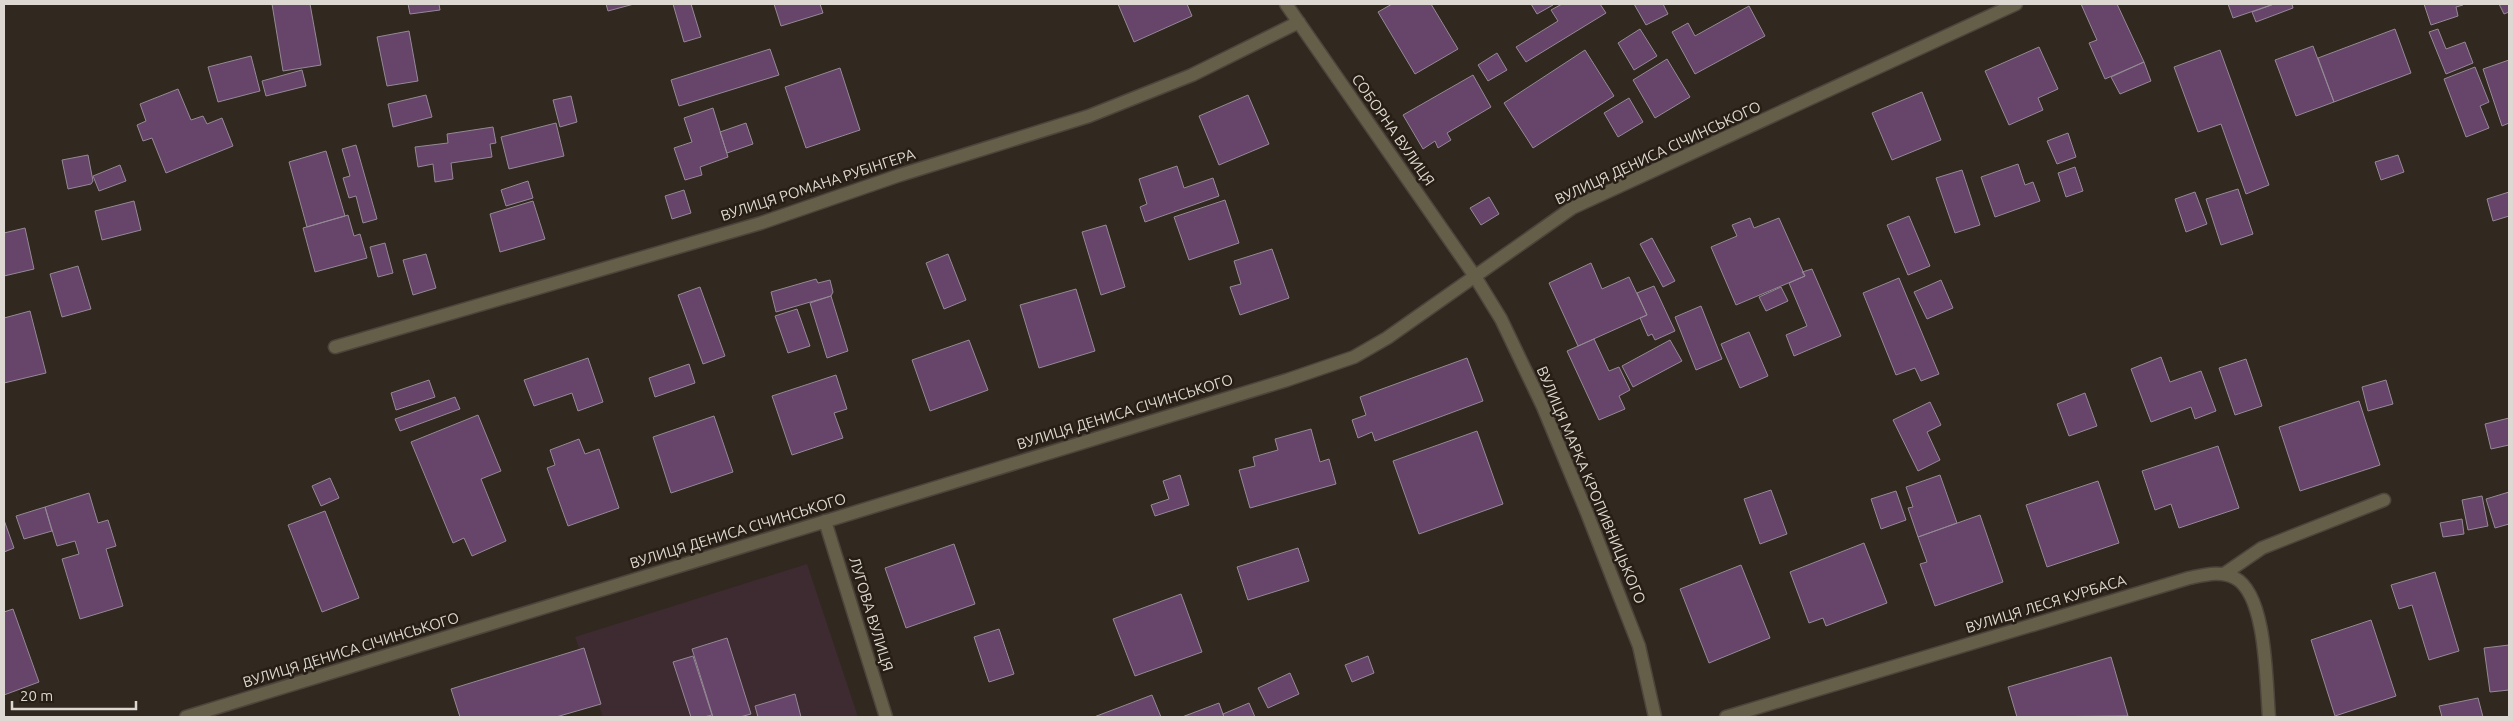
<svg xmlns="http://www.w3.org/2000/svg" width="2513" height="721" viewBox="0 0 2513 721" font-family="Ubuntu,sans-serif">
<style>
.industrial{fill:#3e2b31}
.building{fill:#67456b;stroke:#948995}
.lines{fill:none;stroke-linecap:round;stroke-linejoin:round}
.minor-casing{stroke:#4d443b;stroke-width:15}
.minor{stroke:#655e49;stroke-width:12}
.labels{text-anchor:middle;stroke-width:5;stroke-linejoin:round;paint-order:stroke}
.street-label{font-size:15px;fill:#ddd8d1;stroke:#271f15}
</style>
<rect width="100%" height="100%" fill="#31281f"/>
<path class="industrial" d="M807,564L858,717H603L575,637Z"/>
<path class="building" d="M272,4H310L321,65L283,71Z
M408,4H439L440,10L410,14Z
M606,4H634L608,11Z
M673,4H691L701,37L684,42Z
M774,4H820L823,13L781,26Z
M1118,4H1187L1192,16L1134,42Z
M1392,4H1431L1458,49L1415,74L1378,12Z
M1531,4H1552L1553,5L1537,14Z
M1562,4H1600L1606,13L1526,62L1516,47L1558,21L1551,10Z
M1634,4H1663L1668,14L1646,25Z
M2081,4H2117L2144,62L2105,79L2089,43L2097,40Z
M2228,4H2274L2233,18Z
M2274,4H2292L2293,8L2256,22L2252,12Z
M2424,4H2462L2463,5L2456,7L2458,16L2431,25Z
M2499,4H2509V12L2504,14Z
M1749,6L1765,36L1695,74L1672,32L1688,23L1695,36Z
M1640,29L1657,56L1634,70L1618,43Z
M2395,29L2411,73L2334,102L2318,58Z
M2438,29L2446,49L2465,42L2473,63L2446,74L2429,32Z
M409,31L418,81L387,86L377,37Z
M2313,46L2334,102L2296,116L2275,60Z
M2039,47L2058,89L2038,98L2043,110L2009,125L1985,71Z
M770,49L779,75L679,106L671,80Z
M1585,50L1614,96L1533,148L1504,103Z
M2220,50L2269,185L2246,194L2221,124L2198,132L2174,67Z
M1497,53L1507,70L1488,81L1478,65Z
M251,56L260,91L218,102L208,67Z
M1667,59L1690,97L1655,118L1633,80Z
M2509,60V123L2502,126L2483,69Z
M2144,62L2151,81L2120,94L2111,77Z
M2475,67L2489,102L2480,106L2489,128L2466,137L2444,79Z
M840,68L860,130L806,148L785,87Z
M302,70L306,86L266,96L262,81Z
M1473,75L1491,107L1447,133L1451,140L1438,148L1435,141L1423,149L1403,115Z
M178,89L191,120L203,116L207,124L222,118L233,146L166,173L152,138L143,141L137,125L146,121L140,104Z
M1922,92L1941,140L1892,160L1872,113Z
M426,95L432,117L393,127L388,104Z
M1248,95L1269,144L1219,165L1199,116Z
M571,96L577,122L560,127L553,100Z
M1629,98L1643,122L1618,137L1604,113Z
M713,108L728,157L700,167L702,175L685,180L674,148L692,142L684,118Z
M556,123L564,156L509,169L501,137Z
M746,123L753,144L727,153L720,132Z
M493,127L496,143L490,144L492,157L451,163L453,179L435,182L433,164L418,167L415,147L448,143L447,134Z
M2068,133L2076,157L2057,164L2047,141Z
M356,145L377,219L363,223L356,196L349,198L343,178L350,176L342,149Z
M326,151L345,216L307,227L289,162Z
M88,155L93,181L91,184L68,189L62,160Z
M2398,155L2404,172L2381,180L2375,162Z
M2018,164L2025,185L2033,182L2040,201L1995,217L1981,177Z
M120,165L126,181L99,191L93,176Z
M1177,166L1184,188L1213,178L1219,196L1145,222L1140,207L1147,204L1139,179Z
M2075,167L2083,191L2066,197L2058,173Z
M1962,170L1980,225L1955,233L1936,178Z
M528,181L533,198L506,206L501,190Z
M2238,189L2253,234L2221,245L2206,199Z
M684,190L691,213L672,219L665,196Z
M2195,192L2207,224L2186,232L2175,199Z
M2509,192V216L2493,221L2487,199Z
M1489,197L1499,214L1481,225L1470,208Z
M1225,200L1239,243L1189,260L1174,217Z
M134,201L141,230L102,240L95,211Z
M533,201L545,239L500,252L490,214Z
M348,215L354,236L360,234L367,258L315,272L303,228Z
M1909,216L1930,266L1908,275L1887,225Z
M1750,218L1754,228L1779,218L1805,276L1736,305L1711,247L1737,236L1732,225Z
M1106,225L1125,287L1101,295L1082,232Z
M25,228L34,269L4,276V233Z
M1652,238L1675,281L1663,287L1640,244Z
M385,243L393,273L378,277L370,247Z
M1272,249L1289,298L1240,315L1230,287L1241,284L1234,261Z
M426,254L436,288L413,295L403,260Z
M948,254L966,300L944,309L926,263Z
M1591,263L1602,289L1629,277L1647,315L1578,346L1549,283Z
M78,266L91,309L62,317L50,274Z
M1812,269L1841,336L1794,356L1786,335L1807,326L1789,283L1805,276L1802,272Z
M1899,278L1939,374L1921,381L1915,368L1896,375L1863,293Z
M816,279L818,283L830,280L833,292L831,296L776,312L771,292Z
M1941,280L1953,308L1927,319L1914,292Z
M1654,286L1675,331L1655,340L1652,334L1648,336L1640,318L1647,315L1637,293Z
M700,287L725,356L703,364L678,295Z
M1781,287L1788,301L1766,311L1759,297Z
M1076,289L1095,351L1039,368L1020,305Z
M831,296L848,351L827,358L810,303Z
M1701,306L1722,359L1696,370L1675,317Z
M797,309L810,346L788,353L775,316Z
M30,311L46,373L4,383V318Z
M1749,332L1768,376L1740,388L1721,344Z
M1594,339L1609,371L1619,367L1630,390L1619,396L1625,409L1599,420L1567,351Z
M969,340L988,390L930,411L912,360Z
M1670,340L1682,361L1633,387L1622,366Z
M2161,357L2170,382L2201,371L2216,411L2195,419L2191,407L2151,422L2131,369Z
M588,358L603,402L578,411L572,393L534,406L524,380Z
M1467,358L1483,401L1375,441L1372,432L1358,438L1352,420L1366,415L1360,397Z
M2246,359L2262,406L2235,415L2219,368Z
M689,364L695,383L655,397L649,378Z
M836,375L847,409L834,413L843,438L792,455L772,396Z
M429,380L435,397L396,410L391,393Z
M2386,380L2393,404L2368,411L2362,387Z
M2085,393L2097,426L2069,436L2057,404Z
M455,397L460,409L400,431L395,419Z
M2359,401L2380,465L2300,491L2279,427Z
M1930,402L1941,425L1927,432L1940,460L1918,471L1893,420Z
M478,415L501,471L481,479L506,541L472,556L464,538L453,543L411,442Z
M714,416L733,472L671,493L653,437Z
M2509,418V445L2491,449L2485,424Z
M1311,429L1320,462L1329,459L1336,484L1250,508L1239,470L1255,466L1253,457L1278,450L1275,439Z
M1477,431L1503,504L1419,534L1393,461Z
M579,439L585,454L599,449L619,508L568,526L547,468L555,465L550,450Z
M2218,446L2239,508L2179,528L2171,504L2155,510L2142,471Z
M1180,475L1189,505L1155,516L1151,505L1169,499L1163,481Z
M1940,475L1957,523L1918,537L1908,508L1913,507L1906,487Z
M330,478L339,498L321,506L312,486Z
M2098,481L2119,543L2047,567L2026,505Z
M1771,490L1787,534L1760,544L1744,499Z
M1896,491L1906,520L1881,529L1871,499Z
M2509,492V524L2495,528L2486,499Z
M89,493L98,523L108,520L116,546L106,549L123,606L80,619L62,559L79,554L75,541L57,546L45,507Z
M2482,496L2488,526L2468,530L2462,500Z
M45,507L52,531L24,539L16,516Z
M325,511L359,598L322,612L288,525Z
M1980,515L2003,582L1935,606L1920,564L1927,562L1918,537Z
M2462,519L2464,534L2443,537L2440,523Z
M4,520L14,548L4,552Z
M1864,543L1887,603L1826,626L1823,618L1809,623L1790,572Z
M954,544L975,604L906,628L885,568Z
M1298,548L1309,581L1248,600L1237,567Z
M1741,565L1770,638L1709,663L1680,589Z
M2435,572L2459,651L2429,660L2412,605L2399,609L2391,585Z
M1181,594L1202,652L1135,676L1113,619Z
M13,609L39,682L4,695V612Z
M2371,620L2396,696L2335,716L2311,640Z
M999,629L1014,674L989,682L974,637Z
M727,638L751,714L740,717H713L692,649Z
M2509,645V690L2490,692L2484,648Z
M584,648L601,704L556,717H460L451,689Z
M693,656L712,715L704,717H691L673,662Z
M1368,656L1374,673L1352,682L1345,665Z
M2111,657L2128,716L2017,717L2008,687Z
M1290,673L1299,694L1268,708L1258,688Z
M795,694L801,717H758L755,706Z
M1152,695L1161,717H1094Z
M2478,698L2483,717H2442L2439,706Z
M1219,703L1224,717H1182Z
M1249,703L1255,717H1224L1223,714Z"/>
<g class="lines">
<g class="minor-casing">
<path id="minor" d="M1286,4L1474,275L1501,319L1543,407L1587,513L1639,646L1655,717
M335,347L761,223L900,175L1089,116L1192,75L1299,22
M825,521L886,717
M2224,574L2262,548L2384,500
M186,717L1287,380L1354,357L1387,338L1572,208L2016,4
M1726,717L2189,578C2204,575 2221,570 2235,578C2267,595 2266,683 2269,717"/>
</g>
<use href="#minor" class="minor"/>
</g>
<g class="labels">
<g class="street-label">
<text transform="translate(1393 130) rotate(55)" y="5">СОБОРНА ВУЛИЦЯ</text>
<text transform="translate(1658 153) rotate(-25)" y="5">ВУЛИЦЯ ДЕНИСА СІЧИНСЬКОГО</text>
<text transform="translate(818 185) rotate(-18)" y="5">ВУЛИЦЯ РОМАНА РУБІНГЕРА</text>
<text transform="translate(1125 412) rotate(-17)" y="5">ВУЛИЦЯ ДЕНИСА СІЧИНСЬКОГО</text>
<text transform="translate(1591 485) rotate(67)" y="5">ВУЛИЦЯ МАРКА КРОПИВНИЦЬКОГО</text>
<text transform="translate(738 531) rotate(-17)" y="5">ВУЛИЦЯ ДЕНИСА СІЧИНСЬКОГО</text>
<text transform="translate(2046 604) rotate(-17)" y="5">ВУЛИЦЯ ЛЕСЯ КУРБАСА</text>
<text transform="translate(871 614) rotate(73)" y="5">ЛУГОВА ВУЛИЦЯ</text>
<text transform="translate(351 650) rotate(-17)" y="5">ВУЛИЦЯ ДЕНИСА СІЧИНСЬКОГО</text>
</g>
</g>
<rect width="2513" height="721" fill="none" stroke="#ddd8d1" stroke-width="10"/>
<path d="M12 701v8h124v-8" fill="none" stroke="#ddd8d1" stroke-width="2.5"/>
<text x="20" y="701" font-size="15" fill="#ddd8d1" stroke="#271f15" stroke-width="4" paint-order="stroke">20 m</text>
</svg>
